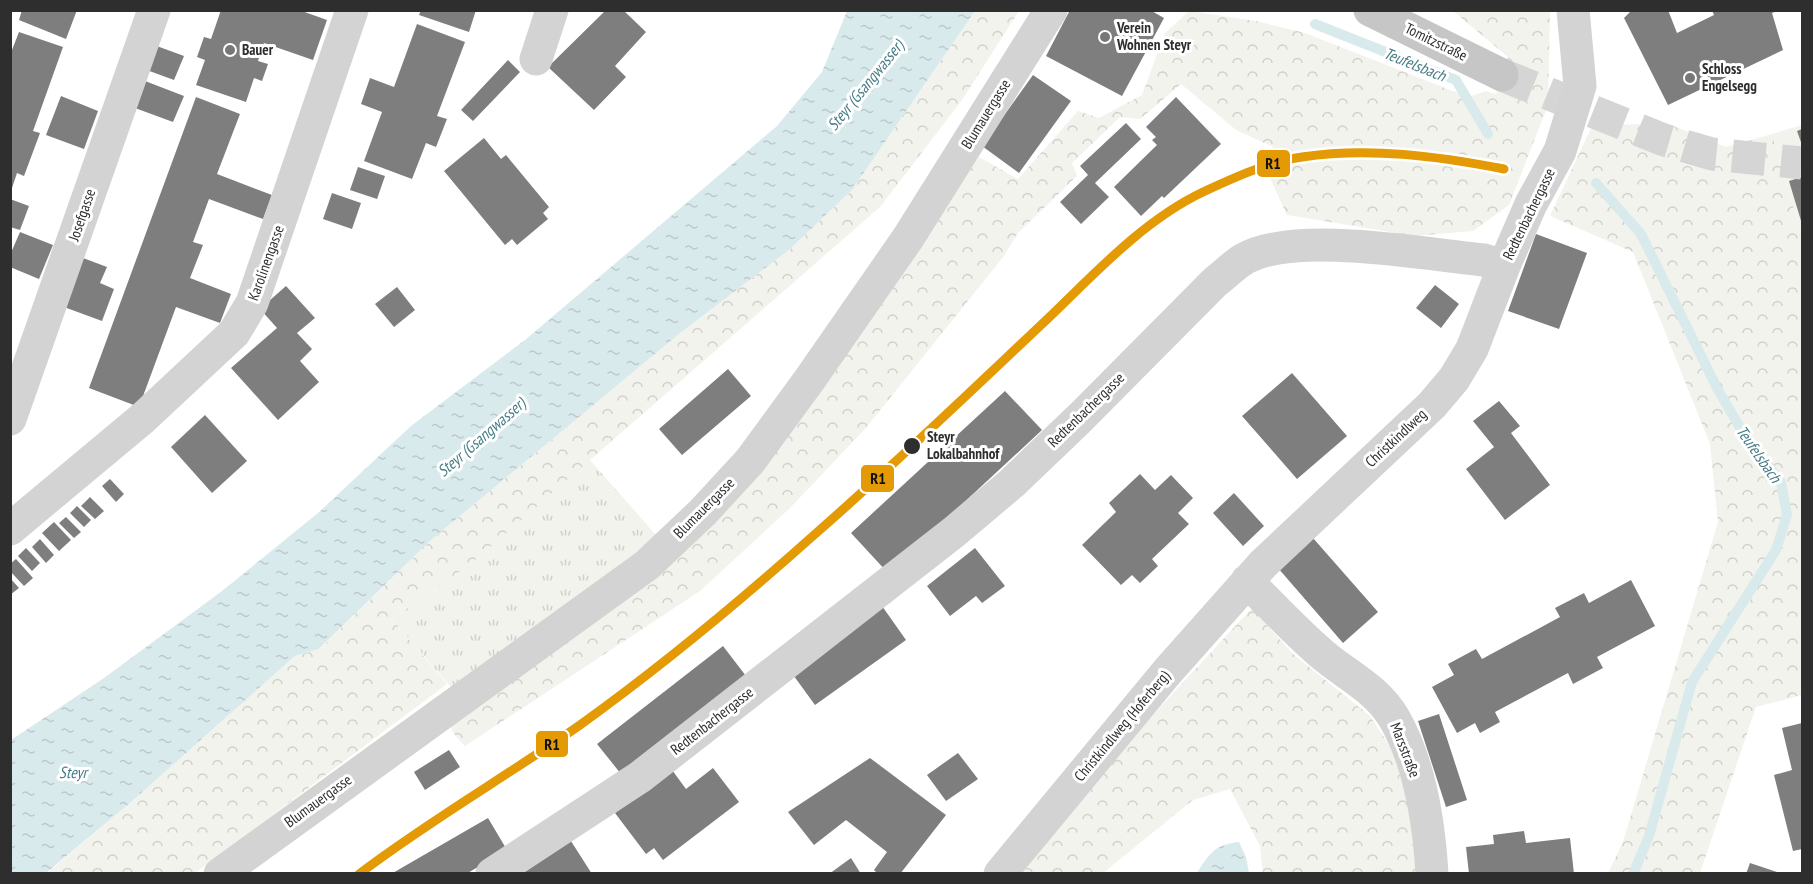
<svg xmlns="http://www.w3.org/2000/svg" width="1813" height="884" viewBox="0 0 1813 884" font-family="'PT Sans Narrow',sans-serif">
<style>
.grass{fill:url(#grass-tufts)}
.forest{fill:url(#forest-crowns)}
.park{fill:#f2f3ec}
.water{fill:url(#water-ripples)}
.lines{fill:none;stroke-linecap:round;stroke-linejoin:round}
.stream{stroke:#d9eaed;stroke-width:10}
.building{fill:#7e7e7e}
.major-tunnel{stroke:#d5d5d5;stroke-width:33;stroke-dasharray:33 16;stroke-linecap:butt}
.minor{stroke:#d3d3d3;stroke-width:33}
.major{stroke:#c6c6c6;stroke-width:33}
.rail-1-casing{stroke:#fff;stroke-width:14}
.rail-1{stroke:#e39a05;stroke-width:9}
.poi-dot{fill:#777;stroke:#fff;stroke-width:2}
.stop-dot{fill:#2e2e2e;stroke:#fff;stroke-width:2}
.labels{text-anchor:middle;stroke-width:6;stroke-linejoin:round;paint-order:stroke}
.poi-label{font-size:15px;font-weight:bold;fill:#2e2e2e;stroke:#fff;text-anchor:start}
.street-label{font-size:15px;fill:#2e2e2e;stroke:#fff}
.stop-label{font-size:15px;font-weight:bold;fill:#2e2e2e;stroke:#fff;text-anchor:start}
.water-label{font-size:16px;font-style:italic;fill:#467c86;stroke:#fff}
.line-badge{stroke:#fff;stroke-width:2}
.pale-badge-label{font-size:16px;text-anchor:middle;font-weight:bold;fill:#111}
</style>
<defs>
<pattern id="grass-tufts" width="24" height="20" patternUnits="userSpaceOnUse" patternTransform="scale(1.5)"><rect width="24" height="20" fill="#f2f3ec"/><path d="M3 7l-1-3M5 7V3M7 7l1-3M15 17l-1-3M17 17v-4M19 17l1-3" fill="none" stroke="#d0d1cb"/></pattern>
<pattern id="forest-crowns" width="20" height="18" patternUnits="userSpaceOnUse" patternTransform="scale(1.5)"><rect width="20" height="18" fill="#f2f3ec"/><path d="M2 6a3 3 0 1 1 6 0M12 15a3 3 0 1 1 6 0" fill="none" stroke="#d0d1cb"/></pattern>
<pattern id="water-ripples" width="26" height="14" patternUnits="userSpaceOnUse" patternTransform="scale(1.5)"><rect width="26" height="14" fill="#d9eaed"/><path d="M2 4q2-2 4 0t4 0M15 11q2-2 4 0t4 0" fill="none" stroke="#bbc9cc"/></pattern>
</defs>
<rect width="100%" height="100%" fill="#fff"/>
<path class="grass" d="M589,459L671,552L467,706L392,619L473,562Z"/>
<path class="forest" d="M975,11H1019L962,100L880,207L473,562L392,619L447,684L195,873L46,874L130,803L295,656L320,649L431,540L679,334L789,250L852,190Z
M1189,11L1256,21L1305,33L1468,97L1486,91L1496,94L1508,57L1453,11H1550L1548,105L1509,205L1473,231L1415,236L1287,215L1270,178L1285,171L1273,147L1236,130L1181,84L1140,119L1120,117L1072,163L1077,176L1018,233L1004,256L865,429L790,508L700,591L465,746L454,734L448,720L777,441L979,157L1018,179L1078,111L1099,118L1142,95L1165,33Z
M1666,123L1726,147L1772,134L1802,236V695L1756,707L1700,873H1608L1623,842L1718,522L1710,444L1633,252L1550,216L1592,126Z
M1252,608L1292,653L1370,716L1391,748L1408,799L1416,873H1263L1260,846L1230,789L1193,800L1103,873L1022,874L1099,773Z"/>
<path class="park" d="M1802,125V236L1772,134Z"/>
<path class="water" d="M847,11H975L852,190L789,250L679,334L431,540L319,649L295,656L130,803L46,873H11V740L104,678L222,591L318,513L411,426L525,340L777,126L822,72Z
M1239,842L1246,857L1249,873H1197C1209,854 1215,844 1239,842Z"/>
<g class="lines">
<path class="stream" d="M1315,24L1456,80L1488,134
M1596,183L1641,234L1718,390L1745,436L1781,482L1787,515L1776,550L1692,682L1649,836L1633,874"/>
</g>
<path class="building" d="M22,10H77L66,39L19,20Z
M221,10H299L327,20L313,60L264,43L258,61L268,64L262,81L254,78L246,102L196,85L205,60L197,57L204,37L211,39Z
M421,10H476L469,32L419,15Z
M606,10H623L646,32L615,66L626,77L594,110L548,67Z
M1070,10H1150L1164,18L1122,96L1046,56Z
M1632,10H1668L1677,33L1714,15L1712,10H1779L1772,13L1783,50L1668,105L1624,18Z
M417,24L465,42L437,116L447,119L436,147L426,143L412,179L364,161L382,112L361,104L370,78L394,87Z
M19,32L63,47L33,131L40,133L24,176L17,173L11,191L10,55Z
M154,45L184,56L174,80L144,69Z
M508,60L520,72L473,121L461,110Z
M1033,75L1071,101L1019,173L982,146Z
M145,81L184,96L173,122L135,108Z
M61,96L98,111L84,149L46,135Z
M196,97L240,114L217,174L272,195L263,219L209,199L193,242L203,245L190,278L231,294L220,323L176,307L139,407L89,388Z
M1176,97L1221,144L1164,198L1162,196L1141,216L1114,187L1157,145L1152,140L1156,137L1146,127Z
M1126,123L1141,139L1095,183L1109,197L1081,224L1060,202L1088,175L1080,166Z
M1802,129V145L1797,131Z
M484,138L501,159L506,155L549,207L543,213L548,219L517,245L512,239L505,245L444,171Z
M358,167L385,176L377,199L350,190Z
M1802,177V224L1789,181Z
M332,193L361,203L352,229L323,219Z
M10,199L29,206L20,230L10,227Z
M20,232L53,245L39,279L10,267V255Z
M1536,234L1587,253L1559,329L1508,311Z
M83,258L107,267L100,283L114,289L102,321L64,307Z
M1435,285L1459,304L1441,328L1416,308Z
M286,286L315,318L297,333L312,349L300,361L319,382L278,420L231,368L277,328L260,309Z
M397,287L415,310L394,327L375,304Z
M728,369L751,396L682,455L659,429Z
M1292,373L1347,436L1297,479L1242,416Z
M1005,391L1042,430L888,573L851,533Z
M1499,401L1520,426L1511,433L1550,485L1505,520L1466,469L1494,447L1473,421Z
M205,415L247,461L212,493L171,447Z
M1140,474L1155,490L1171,475L1193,498L1178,513L1189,524L1152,559L1158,566L1140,583L1132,575L1121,585L1082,545L1116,512L1109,503Z
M110,479L124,494L116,502L102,486Z
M1234,493L1264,526L1243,546L1213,513Z
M90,497L104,511L95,519L81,506Z
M77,506L91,520L84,527L70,513Z
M66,517L81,532L74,538L59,523Z
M54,522L71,540L59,551L42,533Z
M1313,538L1378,612L1343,643L1278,568Z
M40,539L54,555L46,563L32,547Z
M26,548L40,563L32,571L18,556Z
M975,548L1005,586L982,603L976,596L950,616L927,586Z
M16,559L33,578L24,586L10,571V564Z
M10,578L19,588L10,595Z
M1631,580L1655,626L1597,657L1603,668L1573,684L1568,673L1495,712L1500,722L1480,733L1475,723L1457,733L1432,687L1454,675L1448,664L1476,649L1482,659L1560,617L1555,608L1584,593L1589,603Z
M882,606L906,640L815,705L791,672Z
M723,646L746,676L621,774L597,744Z
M1439,714L1467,800L1446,807L1418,721Z
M1802,723V849L1793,851L1774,775L1792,770L1782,728Z
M449,750L460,767L425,790L414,772Z
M958,753L978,779L946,801L927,775Z
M870,758L946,815L900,874H878L874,870L887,852L846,820L814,845L788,812Z
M713,768L739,802L663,860L654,848L646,854L615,813L672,770L686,789Z
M488,818L507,850L466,874H391Z
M1524,831L1526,843L1570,838L1574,874H1469L1466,847L1494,844L1493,835Z
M569,838L592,874H518Z
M851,858L861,874H829Z
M1750,863L1780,873V874H1746Z"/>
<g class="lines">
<path class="major-tunnel" d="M1502,75L1664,140L1712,154L1802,163"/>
<path class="minor" d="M536,59L552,10
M10,419L154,10
M10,529L143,418L234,333L252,303L352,10
M1247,581C1272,606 1296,632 1323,655C1348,676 1377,689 1394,718C1420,763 1429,823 1432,874
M220,874L647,565L703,512L750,461L810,379L908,238L1051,10
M492,874L640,777L954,532L1012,483L1081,417L1215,282C1224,275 1234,265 1244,259C1295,230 1424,254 1484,260L1504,266
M1000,874L1167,672L1263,564L1432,405L1454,379L1472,349L1504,266L1531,204L1560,151L1580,86L1573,10"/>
<path class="major" d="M1370,10L1502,75"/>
<g class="rail-1-casing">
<path id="rail-1" d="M359,874C430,820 507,776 580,725C662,666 739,602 814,535C892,467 966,396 1041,325C1090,279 1140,222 1203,192C1233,178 1268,162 1302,157C1369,147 1437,156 1504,169"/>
</g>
<use href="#rail-1" class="rail-1"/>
</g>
<g class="poi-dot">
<circle cx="1105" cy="37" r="6"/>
<circle cx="230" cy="50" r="6"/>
<circle cx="1690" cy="78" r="6"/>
</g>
<circle class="stop-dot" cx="912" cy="446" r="9"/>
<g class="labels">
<g class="poi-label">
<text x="1117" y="33">Verein<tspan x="1117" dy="17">Wohnen Steyr</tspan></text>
<text x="242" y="55">Bauer</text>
<text x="1702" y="74">Schloss<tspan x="1702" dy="17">Engelsegg</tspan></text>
</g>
<g class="street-label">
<text transform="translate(1436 42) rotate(26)" y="5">Tomitzstraße</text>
<text transform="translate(986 114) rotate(-58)" y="5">Blumauergasse</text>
<text transform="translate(1529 214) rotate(-64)" y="5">Redtenbachergasse</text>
<text transform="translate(82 215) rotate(-71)" y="5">Josefgasse</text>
<text transform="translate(266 263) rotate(-70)" y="5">Karolinengasse</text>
<text transform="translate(1086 410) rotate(-44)" y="5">Redtenbachergasse</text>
<text transform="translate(1396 438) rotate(-43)" y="5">Christkindlweg</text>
<text transform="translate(704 508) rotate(-45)" y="5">Blumauergasse</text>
<text transform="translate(712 721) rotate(-38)" y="5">Redtenbachergasse</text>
<text transform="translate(1122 726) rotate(-50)" y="5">Christkindlweg (Hoferberg)</text>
<text transform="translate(1405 750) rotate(69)" y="5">Marsstraße</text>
<text transform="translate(318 801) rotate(-36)" y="5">Blumauergasse</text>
</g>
<g class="stop-label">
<text x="927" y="442">Steyr<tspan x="927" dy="17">Lokalbahnhof</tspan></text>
</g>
<g class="water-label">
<text transform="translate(1415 64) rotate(22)" y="6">Teufelsbach</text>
<text transform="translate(865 85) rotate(-51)" y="6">Steyr (Gsangwasser)</text>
<text transform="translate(481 437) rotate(-41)" y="6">Steyr (Gsangwasser)</text>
<text transform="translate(1759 454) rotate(55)" y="6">Teufelsbach</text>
<text x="73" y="778">Steyr</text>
</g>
</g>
<g class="line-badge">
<rect x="1256" y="149" width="35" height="29" rx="6" fill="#e39a05"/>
<rect x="860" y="464" width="35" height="29" rx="6" fill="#e39a05"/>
<rect x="535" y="730" width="34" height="28" rx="6" fill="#e39a05"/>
</g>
<g class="pale-badge-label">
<text x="1273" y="169">R1</text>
<text x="878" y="484">R1</text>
<text x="552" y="750">R1</text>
</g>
<rect width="1813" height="884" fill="none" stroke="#2e2e2e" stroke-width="24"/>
</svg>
